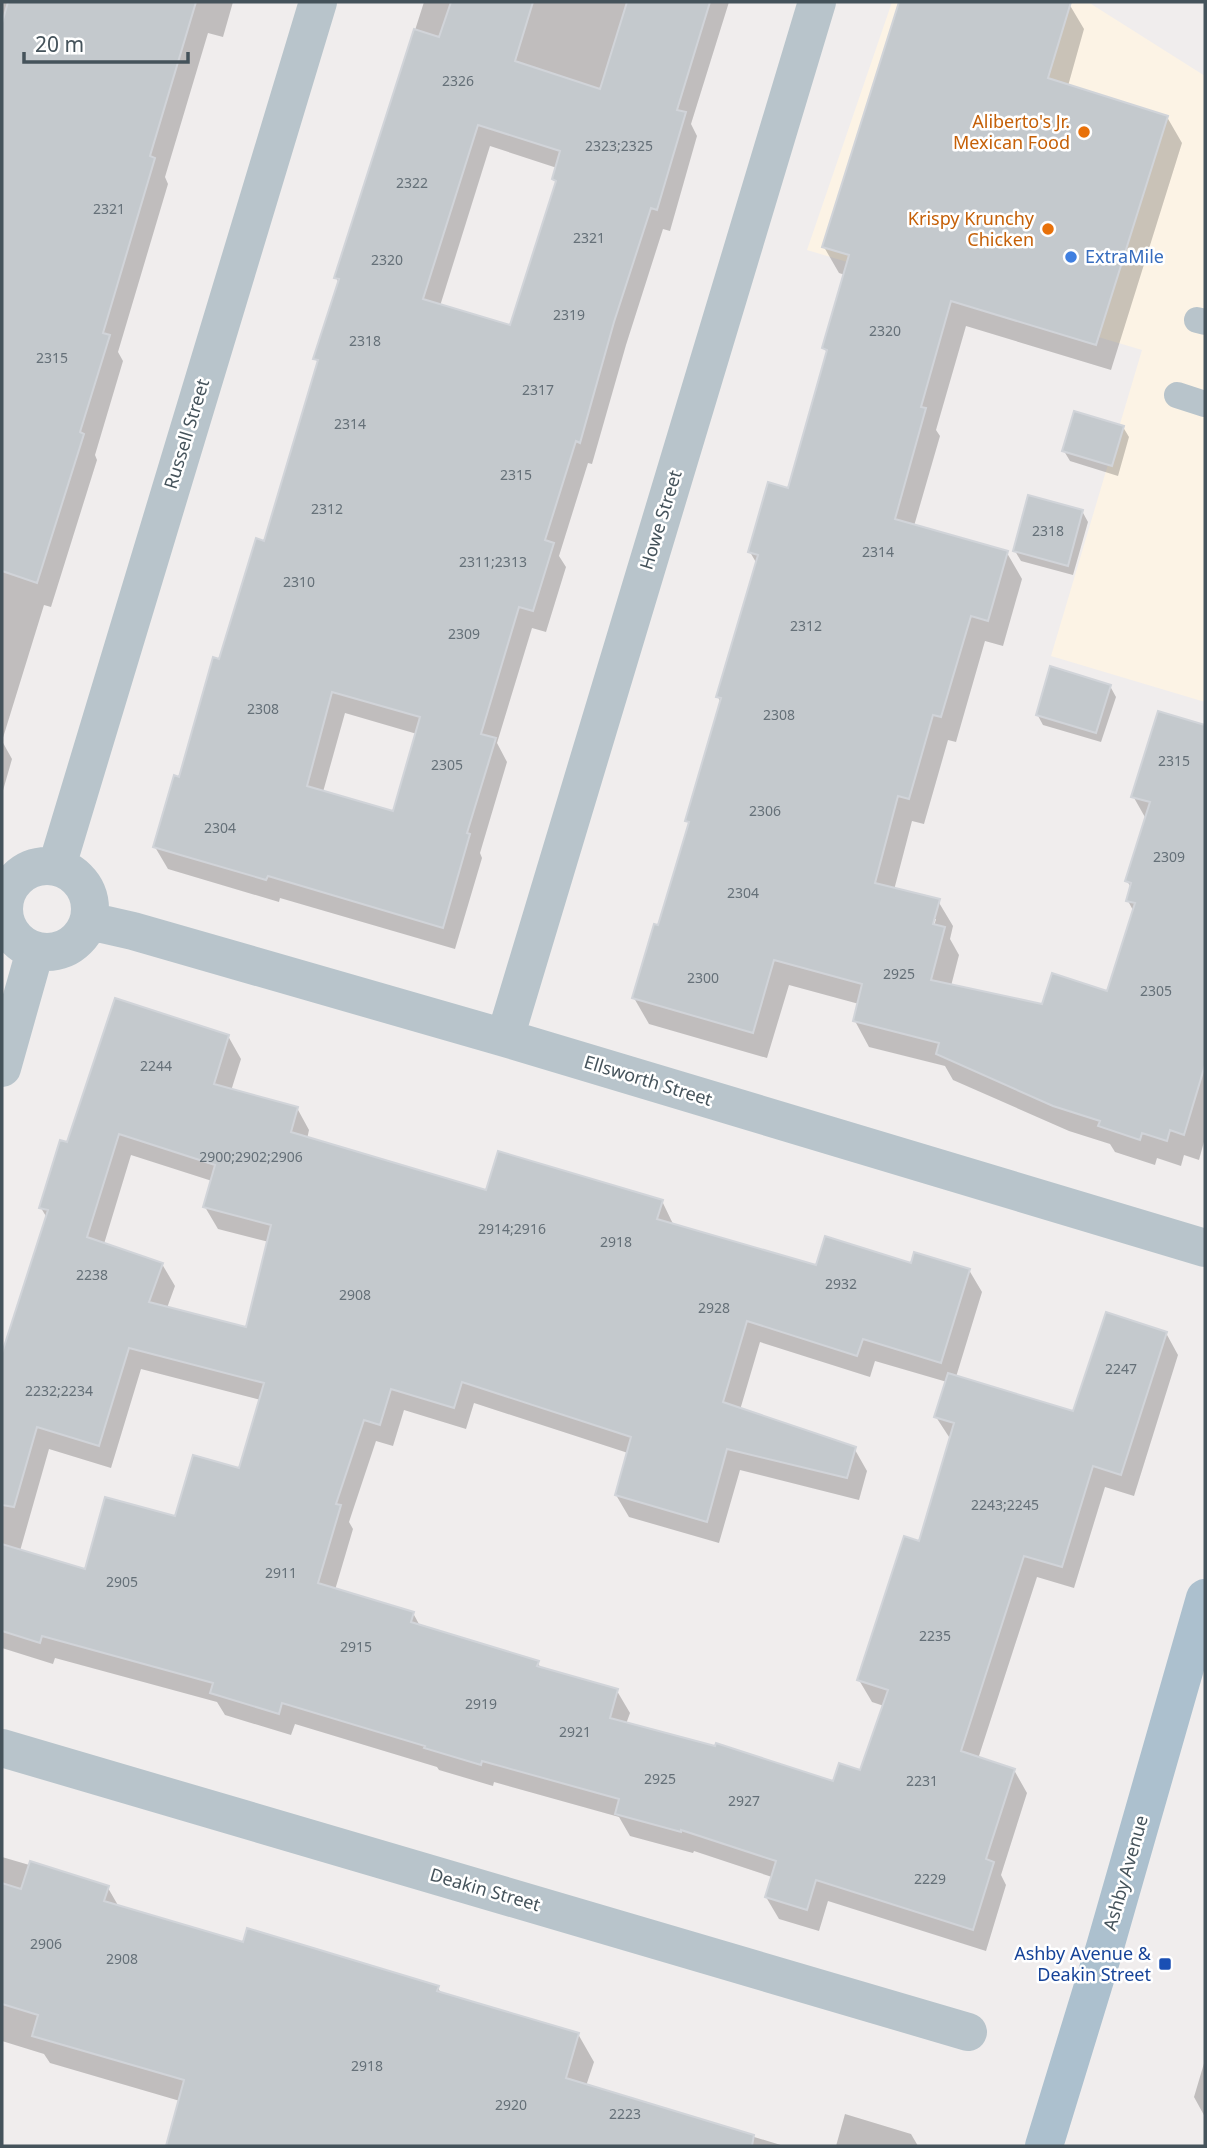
<svg xmlns="http://www.w3.org/2000/svg" width="1207" height="2148" viewBox="0 0 1207 2148" font-family="'Noto Sans',sans-serif">
<style>
.commercial{fill:#fcf3e5}
.shadow{fill:#0003;fill-rule:evenodd}
.building{fill:#c4c9cd;stroke:#d1d4d9;stroke-width:2;fill-rule:evenodd}
.lines{fill:none;stroke-linecap:round;stroke-linejoin:round}
.service{stroke:#b8c4cb;stroke-width:26}
.minor{stroke:#b8c4cb;stroke-width:38}
.primary{stroke:#acc0ce;stroke-width:38}
.food-dot{fill:#e8710a;stroke:#fff;stroke-width:2.5}
.shop-dot{fill:#3f7fe0;stroke:#fff;stroke-width:2.5}
.transit-dot{fill:#1a4fb4;stroke:#fff;stroke-width:2.5}
.labels{text-anchor:middle;stroke-width:5;stroke-linejoin:round;paint-order:stroke}
.number-label{font-size:14px;fill:#657078}
.food-label{font-size:18px;fill:#c56008;stroke:#fff;text-anchor:end}
.shop-label{font-size:18px;fill:#366cbe;stroke:#fff;text-anchor:start}
.street-label{font-size:18px;fill:#45535b;stroke:#fff}
.transit-label{font-size:18px;fill:#164399;stroke:#fff;text-anchor:end}
</style>
<rect width="100%" height="100%" fill="#f0eded"/>
<path class="commercial" d="M892,2H1088L1205,76V702L1051,656L1142,350L807,250Z"/>
<path class="shadow" d="M2,2H233L223,37L208,33L165,177L168,184L118,352L123,361L95,455L97,460L51,607L44,605L2,741L12,759L2,794Z
M424,2H729L691,124L697,136L670,231L663,229L626,345L592,464L588,463L559,556L566,567L546,632L532,628L497,743L507,762L480,853L482,858L455,949L280,898L279,902L168,869L155,847L220,661L265,543L319,364L315,358L339,283L336,278ZM490,146L557,168L554,179L557,184L511,327L440,306ZM345,713L417,734L394,813L323,792Z
M901,2H1068L1084,29L1068,86L1167,117L1182,143L1111,370L966,326L936,430L940,436L914,526L1007,553L1022,579L1003,646L985,641L956,742L948,740L924,824L912,821L894,890L938,901L953,926L950,939L959,955L951,986L1043,1006L1109,993L1134,912L1128,901L1132,889L1127,881L1146,819L1133,796L1159,713L1205,727V1138L1199,1160L1184,1155L1181,1166L1157,1158L1155,1165L1115,1152L1110,1144L1069,1131L953,1080L945,1066L869,1047L855,1021L859,1004L789,985L767,1058L649,1024L634,998L659,927L690,826L687,820L721,703L718,697L757,564L750,552L789,490L828,354L824,348L845,275L839,273L824,247ZM932,919H936L932,933Z
M1123,427L1129,437L1118,476L1070,461L1064,451Z
M1082,511L1088,522L1073,575L1021,561L1015,551Z
M1110,686L1116,697L1101,742L1043,725L1037,714Z
M228,1036L241,1059L231,1091L297,1108L309,1130L307,1139L488,1192L662,1201L674,1226L817,1267L912,1265L969,1270L982,1292L956,1377L1074,1413L1166,1333L1178,1355L1134,1496L1105,1487L1074,1588L1037,1577L978,1759L1014,1770L1027,1793L1001,1875L1006,1885L986,1951L828,1901L819,1931L779,1919L766,1897L772,1877L694,1851L693,1853L630,1836L619,1817L494,1782L493,1786L439,1770L437,1767L295,1724L291,1735L225,1715L217,1702L55,1658L53,1664L2,1648V1358L47,1218L41,1208L69,1144ZM131,1155L212,1181L205,1207L218,1229L269,1242L247,1329L167,1308L175,1286L162,1264L104,1244ZM760,1342L870,1377L875,1361L947,1382L936,1417L951,1440L920,1543L859,1680L872,1702L884,1706L861,1772L835,1783L626,1724L630,1713L617,1691L542,1670L537,1662L420,1626L413,1613L335,1590L353,1529L349,1522L376,1441L393,1446L404,1410L466,1429L474,1403L628,1453L616,1495L629,1517L719,1543L740,1470L859,1500L867,1471L854,1448L740,1410ZM141,1369L261,1400L240,1470L177,1518L86,1571L20,1551L49,1449L111,1468Z
M2,1857L108,1888L119,1907L244,1944L438,1988L442,1995L578,2034L594,2062L586,2086L784,2146H168L180,2101L50,2063L44,2054L2,2041Z
M1205,2060V2117L1194,2097Z
M845,2114L911,2134L918,2146H836Z"/>
<path class="building" d="M8,2H196L150,156L155,158L103,333L110,335L80,432L84,434L37,583L2,571V23Z
M451,2H533L515,61L600,89L627,2H710L677,110L686,112L657,210L651,208L614,322L580,443L576,441L545,540L554,543L533,611L519,607L481,734L496,738L467,833L470,834L443,928L268,876L266,880L153,847L174,775L179,777L213,657L219,659L256,538L264,541L318,360L313,359L339,279L334,278L414,29L439,37ZM478,125L560,151L552,179L556,181L510,325L423,299ZM332,692L420,717L393,811L307,786Z
M899,2H1071L1048,78L1168,116L1096,345L951,301L921,407L926,408L895,519L1008,551L988,621L971,616L941,717L933,715L909,799L898,796L875,883L940,899L933,924L945,927L931,980L1042,1004L1052,973L1107,991L1135,903L1126,901L1131,883L1125,881L1150,802L1131,797L1158,711L1205,725V1065L1184,1135L1170,1130L1167,1141L1142,1133L1140,1140L1098,1126L1100,1121L1053,1106L936,1054L939,1043L853,1021L862,984L774,960L753,1033L632,998L654,924L658,925L689,822L685,821L721,698L716,697L758,555L748,552L768,482L788,488L827,350L822,348L849,255L822,247Z
M1074,411L1124,426L1112,466L1062,451Z
M1028,495L1083,510L1068,566L1013,551Z
M1050,666L1111,685L1096,733L1036,715Z
M115,998L229,1035L214,1084L298,1107L291,1132L486,1190L498,1151L663,1200L657,1219L816,1265L825,1236L911,1263L914,1252L970,1269L941,1363L863,1339L857,1356L747,1321L723,1402L856,1447L847,1478L727,1449L707,1522L615,1495L631,1437L462,1382L454,1408L391,1389L380,1425L364,1420L336,1504L341,1505L318,1583L414,1612L411,1622L539,1661L537,1666L618,1689L610,1718L715,1746L716,1743L833,1781L839,1763L860,1770L888,1690L857,1680L904,1536L919,1541L954,1423L934,1417L948,1373L1073,1411L1106,1312L1167,1332L1121,1475L1093,1466L1062,1567L1024,1556L961,1751L1015,1769L986,1859L994,1862L973,1930L816,1880L807,1910L765,1897L776,1861L681,1830V1832L615,1814L619,1799L482,1761L481,1765L424,1748L425,1746L282,1703L279,1714L210,1693L213,1683L42,1636L40,1643L2,1631V1544L85,1569L105,1497L175,1516L193,1455L239,1468L264,1383L129,1348L99,1446L37,1427L14,1507L2,1505V1353L48,1210L39,1208L60,1140L67,1142ZM119,1134L215,1165L203,1207L271,1225L246,1327L149,1302L163,1263L87,1237Z
M30,1861L109,1886L104,1901L243,1942L247,1928L439,1986L437,1991L579,2033L566,2078L754,2135L752,2146H166L184,2080L32,2036L38,2015L2,2004V1883L21,1889Z"/>
<g class="lines">
<path class="service" d="M1197,320L1205,322
M1177,395L1205,404"/>
<path class="minor" d="M57,866L318,2
M4 909a43 43 0 1 1 86 0a43 43 0 1 1-86 0Z
M89,921L133,931L505,1038L1205,1248
M505,1038L817,2
M2,1068L35,951
M2,1748L968,2032"/>
<path class="primary" d="M1044,2146L1105,1947L1205,1598"/>
</g>
<g class="food-dot">
<circle cx="1084" cy="132" r="7"/>
<circle cx="1048" cy="229" r="7"/>
</g>
<circle class="shop-dot" cx="1071" cy="257" r="7"/>
<rect class="transit-dot" x="1158" y="1957" width="14" height="14" rx="3.5"/>
<g class="labels">
<g class="number-label">
<text x="458" y="86">2326</text>
<text x="619" y="151">2323;2325</text>
<text x="412" y="188">2322</text>
<text x="109" y="214">2321</text>
<text x="589" y="243">2321</text>
<text x="387" y="265">2320</text>
<text x="569" y="320">2319</text>
<text x="885" y="336">2320</text>
<text x="365" y="346">2318</text>
<text x="52" y="363">2315</text>
<text x="538" y="395">2317</text>
<text x="350" y="429">2314</text>
<text x="516" y="480">2315</text>
<text x="327" y="514">2312</text>
<text x="1048" y="536">2318</text>
<text x="878" y="557">2314</text>
<text x="493" y="567">2311;2313</text>
<text x="299" y="587">2310</text>
<text x="806" y="631">2312</text>
<text x="464" y="639">2309</text>
<text x="263" y="714">2308</text>
<text x="779" y="720">2308</text>
<text x="1174" y="766">2315</text>
<text x="447" y="770">2305</text>
<text x="765" y="816">2306</text>
<text x="220" y="833">2304</text>
<text x="1169" y="862">2309</text>
<text x="743" y="898">2304</text>
<text x="899" y="979">2925</text>
<text x="703" y="983">2300</text>
<text x="1156" y="996">2305</text>
<text x="156" y="1071">2244</text>
<text x="251" y="1162">2900;2902;2906</text>
<text x="512" y="1234">2914;2916</text>
<text x="616" y="1247">2918</text>
<text x="92" y="1280">2238</text>
<text x="841" y="1289">2932</text>
<text x="355" y="1300">2908</text>
<text x="714" y="1313">2928</text>
<text x="1121" y="1374">2247</text>
<text x="59" y="1396">2232;2234</text>
<text x="1005" y="1510">2243;2245</text>
<text x="281" y="1578">2911</text>
<text x="122" y="1587">2905</text>
<text x="935" y="1641">2235</text>
<text x="356" y="1652">2915</text>
<text x="481" y="1709">2919</text>
<text x="575" y="1737">2921</text>
<text x="660" y="1784">2925</text>
<text x="922" y="1786">2231</text>
<text x="744" y="1806">2927</text>
<text x="930" y="1884">2229</text>
<text x="46" y="1949">2906</text>
<text x="122" y="1964">2908</text>
<text x="367" y="2071">2918</text>
<text x="511" y="2110">2920</text>
<text x="625" y="2119">2223</text>
</g>
<g class="food-label">
<text x="1070" y="128">Aliberto's Jr.<tspan x="1070" dy="21">Mexican Food</tspan></text>
<text x="1034" y="225">Krispy Krunchy<tspan x="1034" dy="21">Chicken</tspan></text>
</g>
<g class="shop-label">
<text x="1085" y="263">ExtraMile</text>
</g>
<g class="street-label">
<text transform="translate(187 434) rotate(-73)" y="6">Russell Street</text>
<text transform="translate(661 520) rotate(-73)" y="6">Howe Street</text>
<text transform="translate(648 1081) rotate(17)" y="6">Ellsworth Street</text>
<text transform="translate(1126 1873) rotate(-74)" y="6">Ashby Avenue</text>
<text transform="translate(485 1890) rotate(16)" y="6">Deakin Street</text>
</g>
<g class="transit-label">
<text x="1151" y="1960">Ashby Avenue &amp;<tspan x="1151" dy="21">Deakin Street</tspan></text>
</g>
</g>
<rect width="1207" height="2148" fill="none" stroke="#45535b" stroke-width="7"/>
<path d="M24 52v10h164v-10" fill="none" stroke="#45535b" stroke-width="3.5"/>
<text x="35" y="52" font-size="21" fill="#45535b" stroke="#ffffff" stroke-width="5" paint-order="stroke">20 m</text>
</svg>
